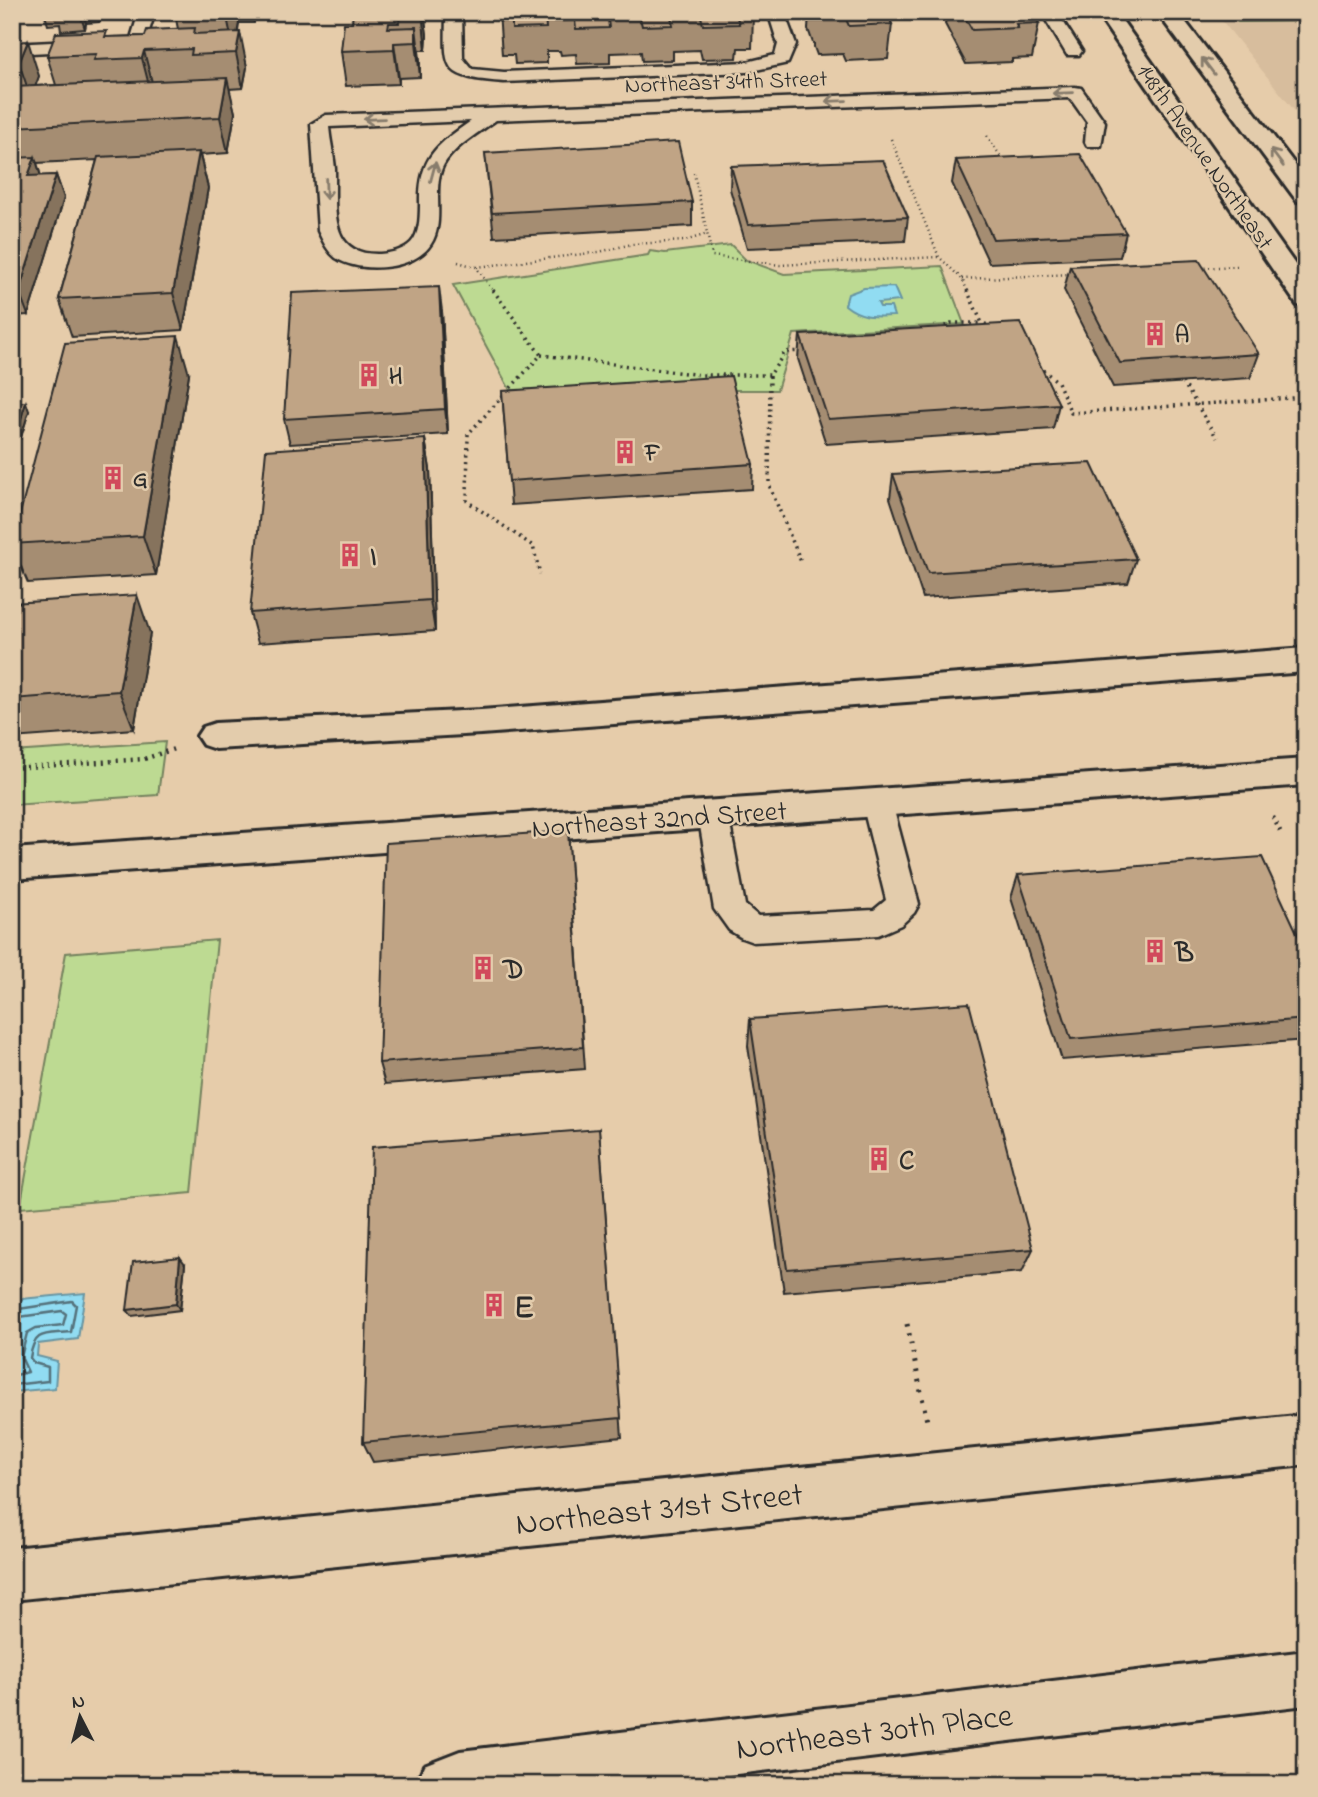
<svg xmlns="http://www.w3.org/2000/svg" width="1318" height="1797" viewBox="0 0 1318 1797" font-family="'Indie Flower',sans-serif">
<style>
.built{fill:#d7bd9d}
.green{fill:#bdda92;stroke:#74825e;stroke-width:2}
.water{fill:#91dcf2;stroke:#6895a2;stroke-width:2}
.lines{fill:none;stroke-linecap:round;stroke-linejoin:round}
.shore{stroke:#54727b;stroke-width:2.5}
.lane-casing{stroke:#2b2b2b;stroke-width:5}
.street-casing{stroke:#2b2b2b;stroke-width:6}
.primary-casing{stroke:#2b2b2b;stroke-width:6}
.path-far3{stroke:#2b2b2b;stroke-width:2.5;stroke-dasharray:1 3.5;stroke-linecap:butt}
.path-far2{stroke:#2b2b2b;stroke-width:3.5;stroke-dasharray:2 4.5;stroke-linecap:butt}
.path-far1{stroke:#2b2b2b;stroke-width:4.5;stroke-dasharray:2 5;stroke-linecap:butt}
.path{stroke:#2b2b2b;stroke-width:5;stroke-dasharray:2.5 7;stroke-linecap:butt}
.lane{fill:#e3ccac;fill-rule:evenodd}
.street{fill:#e3ccac;fill-rule:evenodd}
.primary{fill:#e3ccac;fill-rule:evenodd}
.wall{fill:#a58d72;stroke:#2b2b2b;stroke-width:2}
.shaded-wall{fill:#86735d;stroke:#2b2b2b;stroke-width:2}
.building{fill:#c0a485;stroke:#2b2b2b;stroke-width:2}
.oneway{stroke:#877c6c}
.labels{text-anchor:middle;stroke-width:5;stroke-linejoin:round;paint-order:stroke}
.far-street-label{font-size:23px;fill:#2b2b2b;stroke:#e3ccac}
.far-poi-label{font-size:23px;font-weight:bold;fill:#2b2b2b;stroke:#e3ccac;text-anchor:start}
.poi-label{font-size:28px;font-weight:bold;fill:#2b2b2b;stroke:#e3ccac;text-anchor:start}
.street-label{font-size:28px;fill:#2b2b2b;stroke:#e3ccac}
.near-poi-label{font-size:33px;font-weight:bold;fill:#2b2b2b;stroke:#e3ccac;text-anchor:start}
.near-street-label{font-size:33px;fill:#2b2b2b;stroke:#e3ccac}
</style>
<rect width="100%" height="100%" fill="#e6ccaa"/>
<filter id="ink" filterUnits="userSpaceOnUse"><feTurbulence type="fractalNoise" baseFrequency=".0143" numOctaves="2"/><feDisplacementMap in="SourceGraphic" scale="14" xChannelSelector="R" yChannelSelector="G"/><feConvolveMatrix kernelMatrix="1 2 1 2 8 2 1 2 1" color-interpolation-filters="sRGB"/></filter>
<g filter="url(#ink)">
<path class="built" d="M1215,12H1306V125Z"/>
<path class="green" d="M1230,12H1306V21L1238,22Z
M731,245L746,260L784,274L942,266L964,324L794,334L777,390H510L453,285L648,255L650,251L665,253Z
M165,742L158,795L12,805V752Z
M217,940L192,1193L20,1208L66,953Z"/>
<path class="water" d="M894,287L900,301L878,303L880,307H891L894,316C875,317 861,318 845,305L848,294L864,288Z
M85,1293L78,1339L38,1344L37,1356L57,1361L55,1388L12,1392V1304L21,1299Z"/>
<g class="lines">
<path class="shore" d="M12,1310L72,1301L76,1305L71,1332C46,1335 34,1329 30,1358L34,1363L48,1367V1381L12,1385
M12,1318L62,1311L66,1314L63,1325L36,1328L27,1333L21,1357L28,1372L12,1376"/>
<g class="lane-casing">
<path id="lane" d="M139,12H155L144,47L12,54V44L131,38Z
M446,12H462L463,58L472,69L504,72L747,62L775,55L778,44L768,12H784L796,44L788,63L747,72L504,82C441,77 445,72 446,12Z
M1041,12H1057L1082,51L1079,55H1067Z
M1075,87L1081,88L1105,122L1101,146H1087L1085,142L1087,122L1070,98L496,120C480,132 458,144 446,161C429,185 447,219 431,244C415,270 360,274 336,258C327,251 323,241 318,231L311,124L326,115ZM471,121C437,145 419,157 420,202C420,214 420,229 414,239C407,250 392,253 380,254C327,256 336,207 335,169C334,155 330,141 329,127Z
M877,792L888,795L892,803L919,904L914,913L901,925L878,935L753,942L742,938L729,930L714,909L698,814L702,806L713,803L724,806L728,814L745,905L758,916L874,910L886,900L862,803L866,795Z"/>
</g>
<g class="street-casing">
<path id="street" d="M1306,648V672L481,734L215,749L203,745L197,736L203,727L215,723L481,710Z
M1306,759V785L12,879V849Z
M1306,1415V1465L12,1600V1548Z
M1306,1651V1705L647,1785H416L424,1765L460,1751Z"/>
</g>
<g class="primary-casing">
<path id="primary" d="M1096,12H1116L1306,280V307L1297,305Z
M1157,12H1178L1306,179V203L1297,201Z"/>
</g>
<path class="path-far3" d="M987,136L1003,160
M891,139L939,257L962,279L968,292
M694,173L712,256L780,265L939,257
M458,262L476,267L494,292
M477,267L599,252L632,244L685,241L707,234
M1200,268L1237,266
M962,279L1073,274"/>
<path class="path-far2" d="M493,290L541,355L468,434L467,501L533,546L540,574
M967,290L982,323L991,326
M939,329L951,323H982
M802,351L785,352L770,375L769,485L802,564
M541,355L701,375H770
M1043,370L1058,382L1071,413L1306,397
M1183,382L1217,438"/>
<path class="path-far1" d="M12,768L144,759L174,749
M1273,817L1281,833"/>
<path class="path" d="M907,1324L928,1426"/>
<use href="#lane" class="lane"/>
<use href="#street" class="street"/>
<use href="#primary" class="primary"/>
</g>
<path class="wall" d="M44,12H102L99,22L86,23L85,29L61,31L60,24L48,25Z
M177,12H255L254,23H239L238,32L247,67L243,88L229,89L235,113L228,153L200,155L208,188L183,330L72,337L59,299L97,160L37,163L41,176L56,175L64,198L28,315L12,316V42L39,76L35,86L56,85L47,56L109,37L145,36L178,29L176,19Z
M424,12L427,35L426,50H419L420,62V77L399,78V84L346,86L341,51L352,23Z
M499,12L753,14L752,48H738L737,58L702,59L700,50L673,51V60L642,61L641,52L610,53V63L577,64L576,54L561,55L560,51H547V63L515,64L514,55H502Z
M809,12H886L892,24L888,59L846,61L843,54L817,55L814,47V43H813L808,29Z
M947,12H1028L1027,17L1039,23L1032,58L1012,59V62L966,64L945,24Z
M1306,12V31L1301,26Z
M485,153L692,202V226L494,237Z
M956,160L1126,233L1120,257L989,263L952,183Z
M731,166L908,217L905,241L747,248L730,189Z
M1070,266L1259,354L1250,378L1113,387L1064,290Z
M442,311L448,434L290,444L284,419Z
M800,335L1059,404L1053,429L826,444L798,359Z
M189,374L156,575L28,583L12,546V541Z
M502,391L753,464L752,489L511,505Z
M12,403L29,411L21,437L12,438Z
M425,439L430,469L435,631L258,643L250,613Z
M893,474L1136,559L1128,583L923,598L890,498Z
M12,603L150,633L134,729L12,738Z
M568,831L585,1069L385,1084L379,1063Z
M1018,875L1306,952V1040L1062,1060L1011,898Z
M750,1019L1033,1249L1022,1272L784,1292L748,1046Z
M599,1129L622,1437L373,1462L363,1442Z
M185,1264L180,1310L132,1316L127,1310Z"/>
<path class="shaded-wall" d="M81,12H83L86,23L85,29L80,14Z
M97,12H102L99,22Z
M228,12H237L239,23L234,51L227,17Z
M252,12H255L254,23Z
M422,12H424L427,35L426,50Z
M416,27L420,62V77L416,42Z
M240,32L247,67L243,88L236,53Z
M28,41L39,76L31,98L19,63Z
M394,43L399,78V84L394,49Z
M144,51L153,86L151,93L142,58Z
M227,78L235,113L228,153L220,117Z
M199,152L208,188L183,330L173,293Z
M35,157L42,180L28,176Z
M56,175L64,198L28,315L19,291Z
M439,287L442,311L448,434L445,409Z
M178,336L189,374L156,575L143,536Z
M13,355L16,364L12,376Z
M26,402L29,411L21,437L18,428Z
M425,439L430,469L435,631L430,600Z
M137,595L150,633L134,729L119,691Z
M180,1257L185,1264L180,1310L176,1304Z"/>
<path class="building" d="M58,12H81L80,14L57,15Z
M177,12H228L227,17L176,19Z
M353,12H422V16L400,17L399,23H389L388,28L416,27V42L394,43V49L341,51L344,23H352Z
M499,12H753V14H736L739,24L703,25L701,16L671,17L673,25L642,26L640,18L608,19L609,28L576,29L575,20L559,21L558,16L545,17L546,28L512,29V21H499Z
M837,12H886L892,24L849,26L846,19L819,20L817,13Z
M962,12H1010L1013,17L1034,16L1039,23L1016,24L1018,28L972,30Z
M195,28L194,34L240,32L236,53L191,55L192,49L144,51L142,58L94,60L96,54L47,56L56,33L107,31L105,37L145,36L147,30Z
M28,41L19,63H12V42Z
M227,78L220,117L12,127V87Z
M678,142L692,202L492,213L485,153Z
M199,152L173,293L59,299L98,157Z
M1080,154L1126,233L993,239L956,160Z
M35,157L28,176L56,175L19,291L12,292V158Z
M883,160L908,217L748,225L731,166Z
M1199,260L1259,354L1120,363L1070,266Z
M439,287L445,409L284,419L292,293Z
M1020,323L1059,404L828,419L800,335Z
M178,336L143,536L12,544L65,343Z
M731,376L753,464L509,481L502,391Z
M26,402L18,428L12,429V403Z
M425,439L430,600L250,613L266,450Z
M1091,463L1136,559L928,573L893,474Z
M137,595L119,691L12,699V603Z
M568,831L583,1047L379,1063L386,843Z
M1262,857L1306,952V1019L1071,1039L1018,875Z
M969,1003L1033,1249L787,1269L750,1019Z
M599,1129L621,1418L363,1442L372,1147Z
M180,1257L176,1304L127,1310L133,1262Z"/>
<defs><path id="oneway-shaft" d="M-6 0H5M1.5-3L5.5 0L1.5 3" fill="none" stroke-width="1.6" stroke-linecap="round" stroke-linejoin="round" transform="scale(1.75)"/></defs>
<g class="oneway">
<use href="#oneway-shaft" transform="translate(1208 66) rotate(-127)"/>
<use href="#oneway-shaft" transform="translate(1063 93) rotate(178)"/>
<use href="#oneway-shaft" transform="translate(836 101) rotate(178)"/>
<use href="#oneway-shaft" transform="translate(374 119) rotate(178)"/>
<use href="#oneway-shaft" transform="translate(1277 158) rotate(-127)"/>
<use href="#oneway-shaft" transform="translate(433 172) rotate(-75)"/>
<use href="#oneway-shaft" transform="translate(326 189) rotate(88)"/>
</g>
</g>
<defs>
<g id="building-bare" transform="scale(1.89)"><path d="M-4-6H4V6H1V3H-1V6H-4ZM-2.5-4.3h1.7v1.8h-1.7ZM.8-4.3h1.7v1.8H.8ZM-2.5-1h1.7V.8h-1.7ZM.8-1h1.7V.8H.8Z" fill="#d1495b" stroke="#e3ccac" stroke-width="2.5" paint-order="stroke"/></g>
</defs>
<g fill-rule="evenodd">
<use href="#building-bare" x="1155" y="334"/>
<use href="#building-bare" x="369" y="375"/>
<use href="#building-bare" x="625" y="452"/>
<use href="#building-bare" x="113" y="478"/>
<use href="#building-bare" x="350" y="555"/>
<use href="#building-bare" x="1155" y="951"/>
<use href="#building-bare" x="483" y="968"/>
<use href="#building-bare" x="879" y="1159"/>
<use href="#building-bare" x="494" y="1305"/>
</g>
<g class="labels">
<g class="far-street-label">
<text transform="translate(726 81) rotate(-2)" y="8">Northeast 34th Street</text>
<text transform="translate(1206 156) rotate(55)" y="8">148th Avenue Northeast</text>
</g>
<g class="far-poi-label">
<text x="1175" y="342">A</text>
<text x="389" y="383">H</text>
<text x="645" y="460">F</text>
<text x="133" y="486">G</text>
</g>
<g class="poi-label">
<text x="370" y="565">I</text>
<text x="1175" y="961">B</text>
<text x="503" y="978">D</text>
<text x="899" y="1169">C</text>
</g>
<g class="street-label">
<text transform="translate(659 818) rotate(-4)" y="10">Northeast 32nd Street</text>
</g>
<g class="near-poi-label">
<text x="514" y="1317">E</text>
</g>
<g class="near-street-label">
<text transform="translate(659 1507) rotate(-6)" y="12">Northeast 31st Street</text>
<text transform="translate(874 1730) rotate(-7)" y="12">Northeast 30th Place</text>
</g>
</g>
<rect width="1318" height="1797" fill="none" stroke="#e3ccac" stroke-width="42"/>
<rect x="21" y="21" width="1276" height="1755" fill="none" stroke="#2b2b2b" stroke-width="2.5" filter="url(#ink)"/>
<g transform="translate(80 1717) rotate(354)" stroke="#e3ccac" stroke-width="5" paint-order="stroke">
<path d="M0-5L12 26L0 18L-12 26Z" fill="#2b2b2b"/>
<text y="-10" font-size="19" font-weight="bold" text-anchor="middle" fill="#2b2b2b">N</text>
</g>
</svg>
